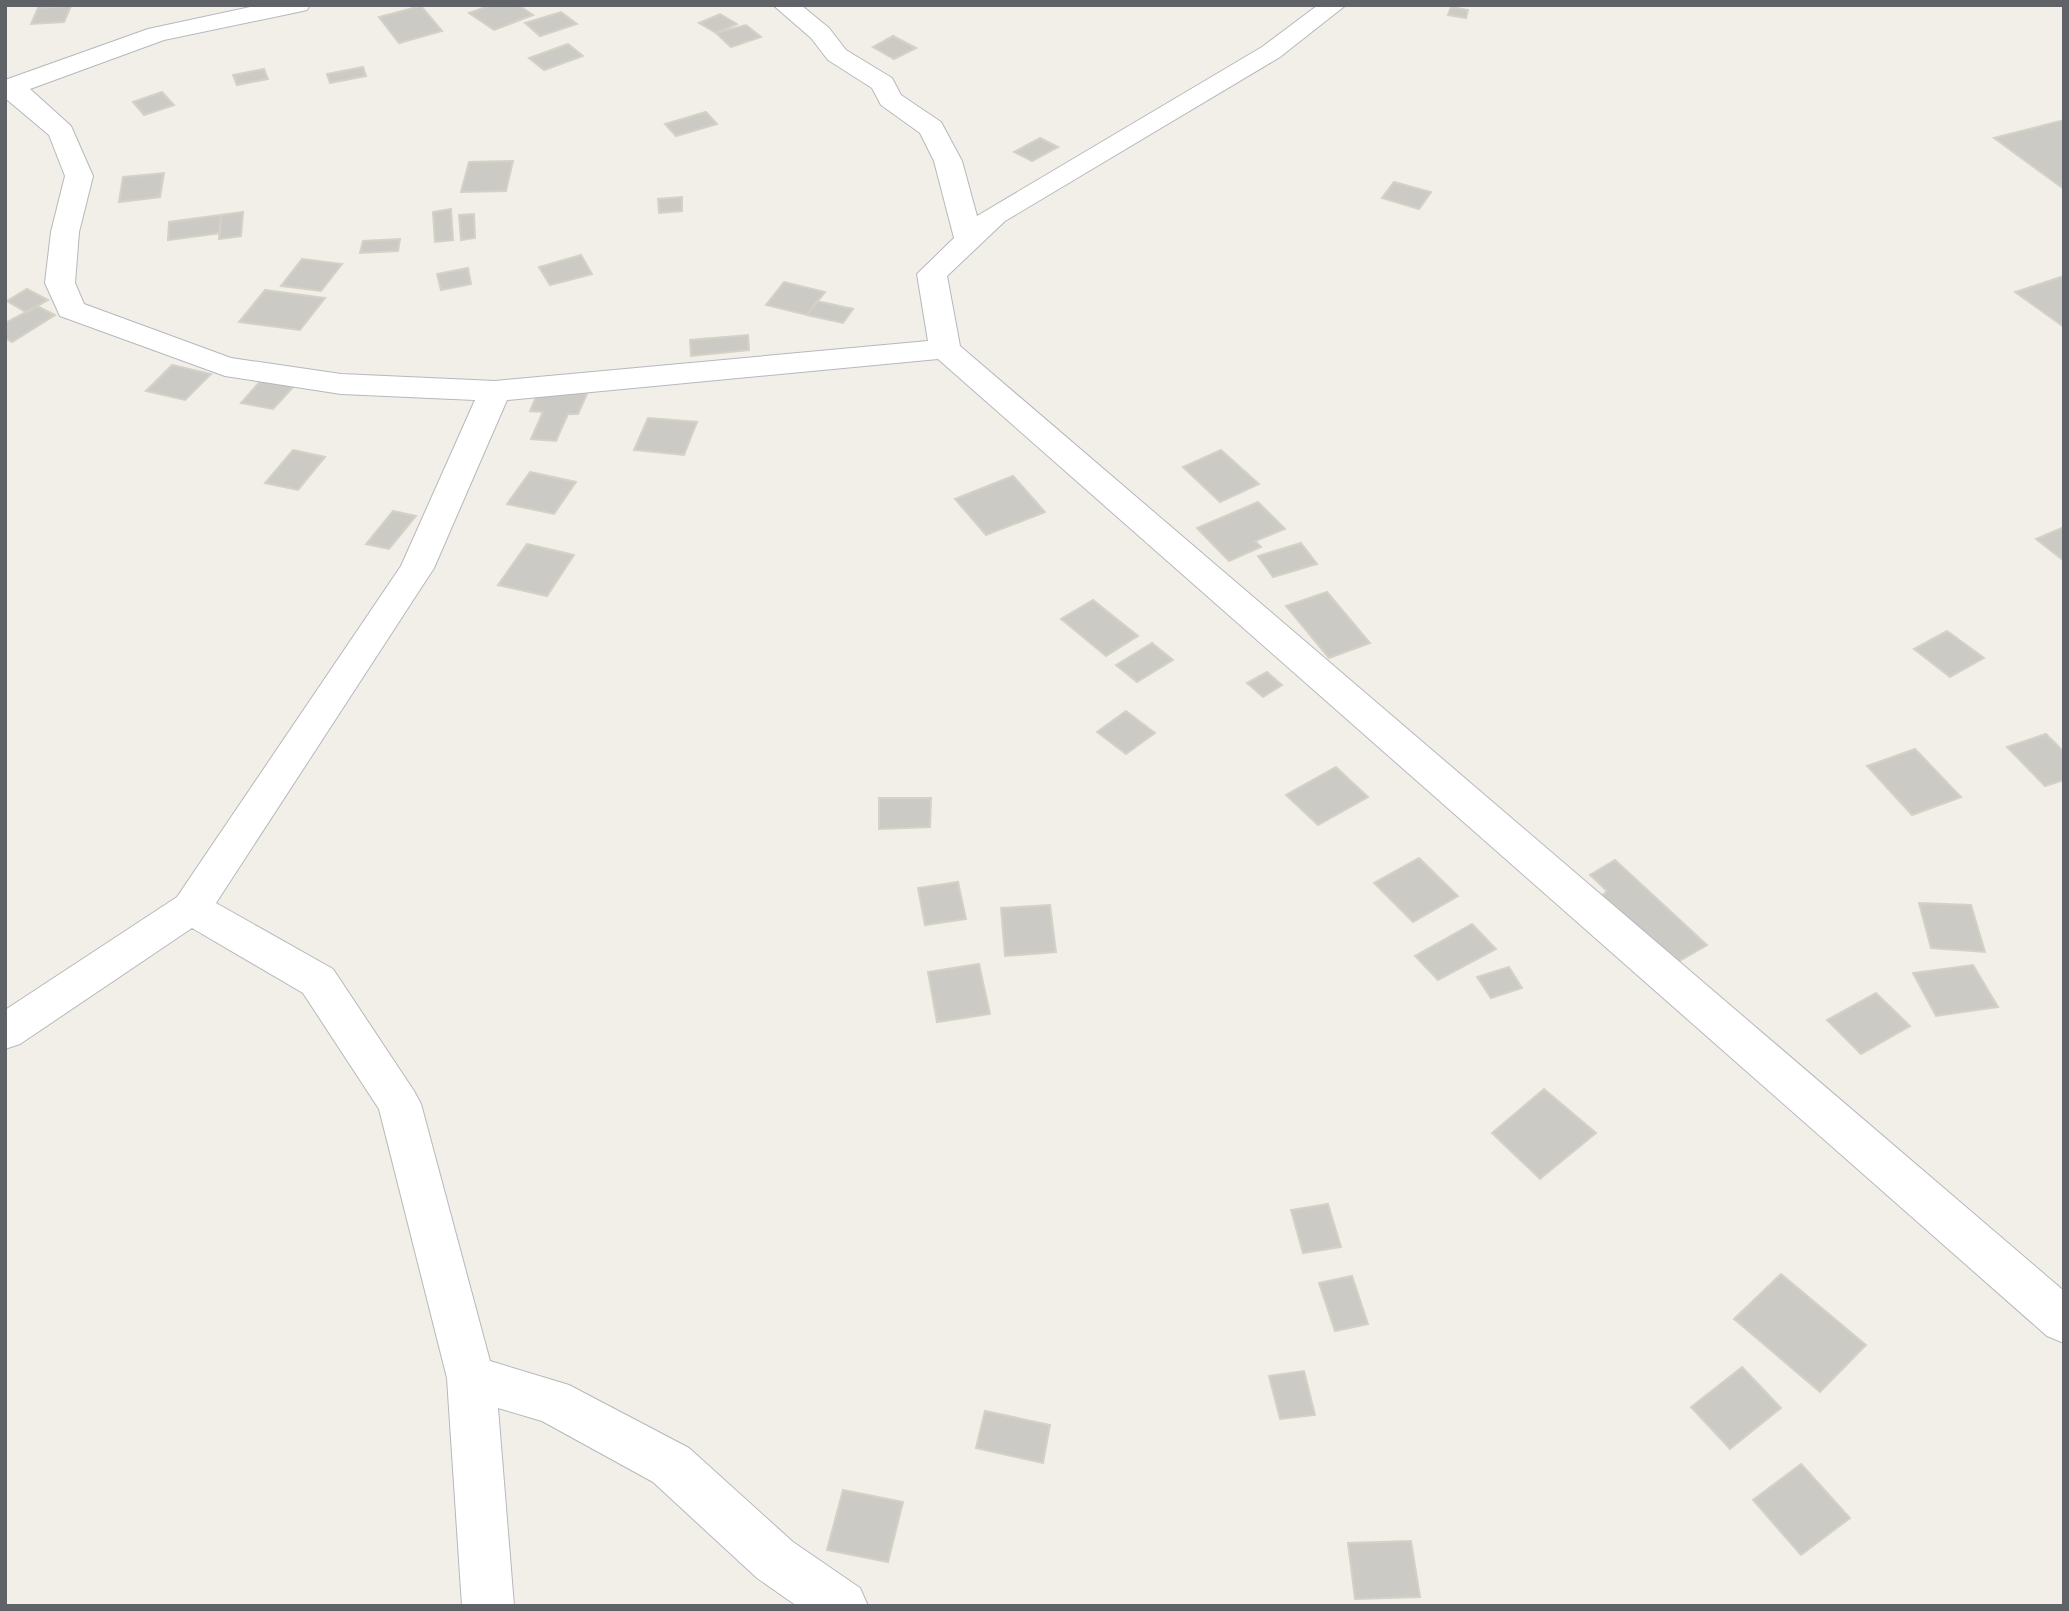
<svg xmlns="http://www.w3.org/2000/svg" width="2069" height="1611" viewBox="0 0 2069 1611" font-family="'Titillium Web',sans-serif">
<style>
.building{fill:#cccac5;stroke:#d6d1c6;stroke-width:2}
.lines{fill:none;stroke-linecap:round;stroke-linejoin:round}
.minor-casing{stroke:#b5b8bc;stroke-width:2}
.minor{fill:#fff;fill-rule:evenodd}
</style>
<rect width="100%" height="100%" fill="#f1efe8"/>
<path class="building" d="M491,5H518L533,15L494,30L469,13Z
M71,6L64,22L31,24L38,8Z
M421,6L442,31L399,43L379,17Z
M1451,7L1468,10L1466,18L1448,15Z
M561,12L577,24L540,36L525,23Z
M720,14L737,24L716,33L699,23Z
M746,25L761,37L731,47L716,33Z
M893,36L916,48L894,59L873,47Z
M568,44L583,56L544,70L529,58Z
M363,67L366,76L330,83L327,74Z
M264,69L268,79L237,85L233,75Z
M162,92L174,105L144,115L133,102Z
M706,112L717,124L676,136L665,124Z
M2064,120V189L1994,138Z
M1040,138L1058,147L1032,161L1014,152Z
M513,161L506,191L461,192L469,162Z
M164,173L160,197L119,202L123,177Z
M1394,182L1431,192L1419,209L1382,198Z
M682,197V211L659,213L658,199Z
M451,209L453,240L435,242L433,212Z
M243,212L241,236L219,239L221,215Z
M474,214L475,238L461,240L459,215Z
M221,215L220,233L168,240L169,222Z
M400,239L398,251L360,253L363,241Z
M581,255L592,274L550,285L539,267Z
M302,259L342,264L321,291L281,286Z
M468,268L471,284L441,290L437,274Z
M2064,276V327L2015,292Z
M784,282L825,292L807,315L766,305Z
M27,289L48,300L26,312L7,301Z
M265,290L325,298L300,330L239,322Z
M817,301L853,309L843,323L807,315Z
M37,306L55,315L12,342L5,338V323Z
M748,335L749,350L691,356L690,340Z
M172,365L211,374L185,400L146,391Z
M263,378L295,385L273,409L241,403Z
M539,390L587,394L578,414H568L556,441L531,439L543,412L530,411Z
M648,418L697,422L684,455L634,450Z
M293,450L325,457L298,490L265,483Z
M1221,450L1259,484L1220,502L1183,467Z
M530,472L576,482L554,514L507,504Z
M1013,476L1045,512L986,535L955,499Z
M1258,502L1285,529L1255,541L1261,547L1229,561L1197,528Z
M393,511L416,516L389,549L366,544Z
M2064,527V561L2036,539Z
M1301,543L1317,564L1273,577L1258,556Z
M527,544L574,555L547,596L498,585Z
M1327,592L1370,643L1329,658L1286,606Z
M1093,600L1138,636L1106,656L1061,619Z
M1947,631L1984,658L1950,677L1914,649Z
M1152,643L1173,660L1137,682L1116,665Z
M1267,672L1282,685L1263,697L1247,683Z
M1126,711L1155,733L1126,754L1097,732Z
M2046,734L2064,752V780L2045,786L2007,747Z
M1915,749L1961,797L1912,815L1867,766Z
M1336,767L1368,797L1318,825L1286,795Z
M879,798H931L930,827L879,829Z
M1419,858L1458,896L1413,922L1374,883Z
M1615,860L1707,945L1669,967L1598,900L1607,891L1590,875Z
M958,882L966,919L925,925L918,888Z
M1919,903L1971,905L1985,952L1931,948Z
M1050,905L1056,952L1005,956L1001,908Z
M1472,924L1496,949L1438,980L1415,956Z
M979,964L990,1014L937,1022L928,972Z
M1973,965L1998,1007L1936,1016L1913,973Z
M1509,967L1522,988L1491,998L1477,977Z
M1876,993L1910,1026L1861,1054L1827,1020Z
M1544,1089L1596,1133L1540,1179L1492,1133Z
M1328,1204L1341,1247L1303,1253L1291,1210Z
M1781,1274L1866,1345L1820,1392L1734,1319Z
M1352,1276L1368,1324L1335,1331L1319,1283Z
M1742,1367L1781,1408L1730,1449L1691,1407Z
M1304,1371L1315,1415L1280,1419L1269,1376Z
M985,1411L1050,1425L1043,1463L976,1448Z
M1801,1464L1850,1518L1801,1555L1753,1500Z
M843,1490L903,1502L888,1562L827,1550Z
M1411,1541L1420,1597L1355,1599L1348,1543Z"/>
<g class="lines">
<g class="minor-casing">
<path id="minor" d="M260,5H310L307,10L298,12L164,40L30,89L71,126L93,176L79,232L75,283L84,304L231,358L341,374L495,381L928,341L917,274L954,238L934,161L920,133L881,105L872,88L828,60L811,38L773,5H801L829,28L846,50L892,78L901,95L941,122L962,161L977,216L1262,47L1318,5H1346L1280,57L1005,221L947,276L960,346L2064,1291V1343L2047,1336L938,359L507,400L434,568L216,903L333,969L414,1091L421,1104L490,1361L569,1385L689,1448L793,1542L860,1588L868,1606H797L757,1578L653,1482L542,1421L498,1408L514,1606H462L447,1378L379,1109L303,993L192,928L20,1044L5,1049V1010L177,897L401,566L475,400L341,394L225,376L60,316L45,283L51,232L65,176L49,135L5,98V80L148,29Z"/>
</g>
<use href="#minor" class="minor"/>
</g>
<rect width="2069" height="1611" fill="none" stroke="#5f6368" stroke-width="14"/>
</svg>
